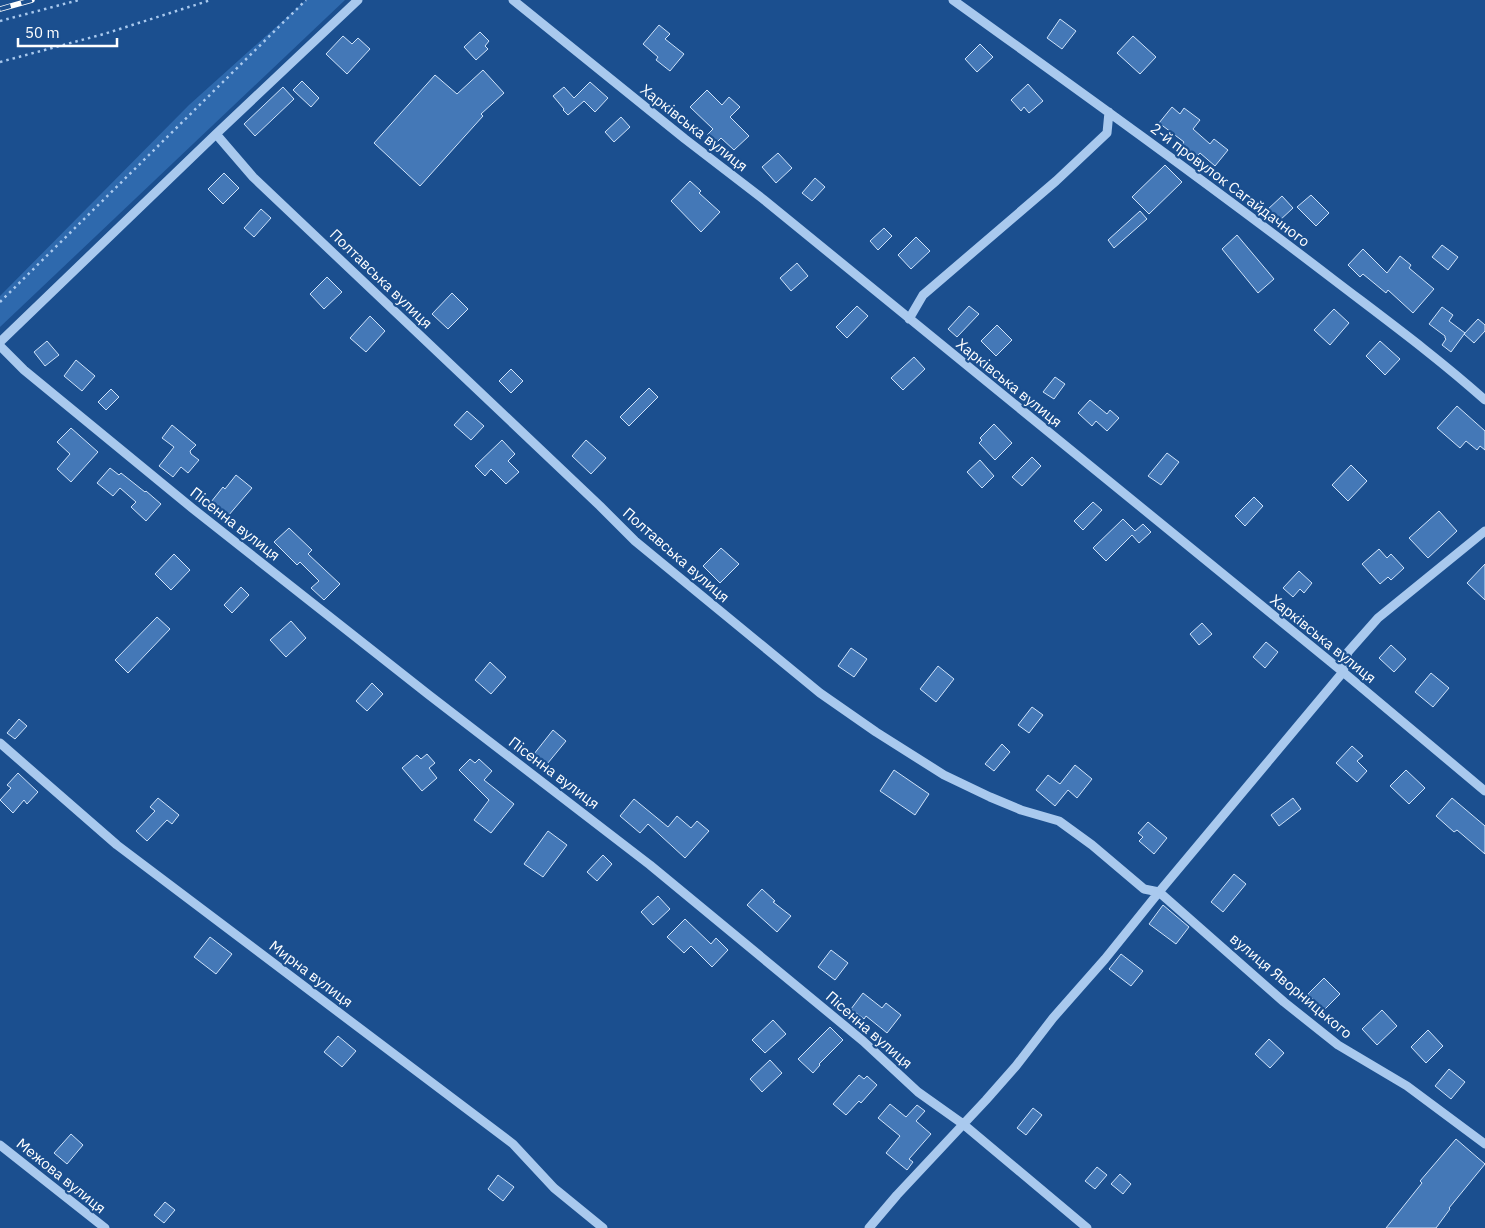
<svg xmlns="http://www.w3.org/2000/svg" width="1485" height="1228" viewBox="0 0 1485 1228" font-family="'IBM Plex Sans',sans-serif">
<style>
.green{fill:#2e69ad}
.building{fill:#4478b7;stroke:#cfe3fa}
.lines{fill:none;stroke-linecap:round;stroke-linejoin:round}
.path{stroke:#a9c9ee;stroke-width:2.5;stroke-dasharray:2.5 4;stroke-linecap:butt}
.minor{stroke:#a9c9ee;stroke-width:9}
.rail-casing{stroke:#fff;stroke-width:5.5}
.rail{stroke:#1b4f8f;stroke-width:4;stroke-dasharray:11;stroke-linecap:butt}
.labels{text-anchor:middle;stroke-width:4.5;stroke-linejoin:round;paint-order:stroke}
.street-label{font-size:15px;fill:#fff;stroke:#1b4f8f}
</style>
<rect width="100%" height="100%" fill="#1b4f8f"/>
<path class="green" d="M306,0H345L0,327V296L189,105Z"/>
<path class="building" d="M1060,19L1076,31L1062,49L1047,38Z
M659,25L670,34L665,39L684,54L670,71L656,60L658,57L643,44Z
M480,32L489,41L485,46L488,49L476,60L464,47Z
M343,36L352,44L358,38L370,49L347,74L326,54Z
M1133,36L1156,57L1140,74L1117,53Z
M980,44L993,57L977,72L965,59Z
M483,70L504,93L481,114L483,116L420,186L374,143L435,75L457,94Z
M302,81L319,98L311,107L293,90Z
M590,82L608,98L595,112L584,101L568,115L563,110L564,109L553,96L564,87L574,98Z
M1028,84L1043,101L1029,113L1024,107L1021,111L1011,100Z
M283,87L294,99L255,136L244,124Z
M707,90L722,105L729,97L740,107L730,117L749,136L734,150L721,138L716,143L707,135L713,129L690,107Z
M1172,107L1180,114L1184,108L1200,120L1193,129L1210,144L1214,139L1228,150L1215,166L1200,153L1191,163L1177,151L1184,142L1159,123Z
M621,117L630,127L614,142L605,132Z
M778,153L792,168L776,183L762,167Z
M1165,165L1182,182L1149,214L1132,197Z
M224,173L239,188L223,204L208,189Z
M815,178L825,187L812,201L802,193Z
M690,181L701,191L699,193L720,212L701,232L671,201Z
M1311,195L1329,213L1316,226L1297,207Z
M1282,196L1293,208L1278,222L1267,210Z
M261,209L271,218L254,237L244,228Z
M1140,211L1147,219L1114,248L1108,240Z
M884,228L892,236L878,250L870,241Z
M1237,235L1274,279L1258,293L1222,249Z
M916,237L930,251L911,269L898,255Z
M1442,245L1458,257L1448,270L1432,257Z
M1363,249L1387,273L1400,256L1411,265L1409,268L1434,289L1413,313L1388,290L1386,293L1363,274L1360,277L1348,265Z
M797,263L808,276L791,291L780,278Z
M327,277L342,292L324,309L310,294Z
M452,293L468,309L448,329L432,314Z
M857,306L868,316L847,338L836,327Z
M969,306L979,314L957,337L948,329Z
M1442,307L1453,315L1449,321L1465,333L1451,352L1442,345L1446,339L1445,338V336L1429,324Z
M1334,309L1349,323L1330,345L1314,330Z
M370,316L385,331L366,352L350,338Z
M1478,319L1485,325V331L1474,343L1464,334Z
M997,325L1012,340L996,356L981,341Z
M47,341L59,355L45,366L34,352Z
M1380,341L1400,359L1385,375L1366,356Z
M914,357L925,369L903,390L891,378Z
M76,360L95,376L82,391L64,376Z
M511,369L523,381L511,393L499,381Z
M1055,377L1065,384L1054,399L1043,392Z
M649,388L658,397L629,426L620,417Z
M111,389L119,397L106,410L98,402Z
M1090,400L1107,414L1110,410L1119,418L1107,431L1096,421L1092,426L1078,413Z
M1457,406L1485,431V450L1480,446L1477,450L1466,441L1460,448L1437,428Z
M467,411L484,426L471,440L454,425Z
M994,424L1012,443L995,460L979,443L982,440L980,438Z
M172,425L196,445L190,451L191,454L199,460L188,473L181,467L173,477L159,466L174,447L162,438Z
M71,428L98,452L71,482L57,469L70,454L57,442Z
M502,440L515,454L508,461L519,472L506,484L491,469L485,476L475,466Z
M586,440L606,458L591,474L572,456Z
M1167,453L1179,462L1161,485L1148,476Z
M1032,457L1041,466L1022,486L1012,477Z
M980,460L994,476L982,488L967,472Z
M1351,465L1367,481L1348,501L1332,485Z
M110,468L119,475L121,473L145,492L146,491L161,504L146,521L131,507L136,502L120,488L113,496L97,483Z
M236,475L252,488L228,516L211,502L223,487L225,489Z
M1254,497L1263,506L1245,526L1235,516Z
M1093,502L1102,510L1083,530L1074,521Z
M1439,511L1457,531L1428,558L1409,538Z
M1123,519L1135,531L1143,524L1151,532L1139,543L1132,535L1106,561L1093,548Z
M289,528L312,550L308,554L340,584L324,600L311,588L319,581L300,562L297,565L274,542Z
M721,548L739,564L720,583L703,566Z
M1379,549L1387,558L1391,554L1404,568L1391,580L1388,577L1380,584L1362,564Z
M174,554L190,570L171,590L155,574Z
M1485,564V600L1467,583Z
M1299,571L1312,583L1304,593L1300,589L1293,597L1283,588Z
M241,587L249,595L232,613L224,605Z
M157,617L170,629L128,673L115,660Z
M291,621L306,638L286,657L270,640Z
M1202,623L1212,634L1199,645L1190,634Z
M1266,642L1278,652L1265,668L1253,657Z
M1391,645L1406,659L1394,672L1379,658Z
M851,648L867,659L854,677L838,666Z
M490,662L506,677L491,694L475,680Z
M938,666L954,679L936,702L920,689Z
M1431,673L1449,688L1433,707L1415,692Z
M372,683L383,694L367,711L356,701Z
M1032,707L1043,715L1029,733L1018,725Z
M19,719L27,726L15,739L7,733Z
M553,730L566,741L543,769L530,759Z
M1002,744L1010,752L994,771L985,764Z
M1352,746L1363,756L1357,761L1367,771L1357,782L1336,763Z
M427,754L435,763L429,768L437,778L422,791L402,768L417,755L421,759Z
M470,759L475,763L479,759L492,771L484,780L514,804L491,833L474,820L489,800L459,770Z
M1075,765L1092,779L1077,798L1068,790L1055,806L1036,790L1048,775L1060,784Z
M894,770L929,794L915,815L880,791Z
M1406,770L1425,788L1409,804L1390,786Z
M18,773L38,792L27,804L24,800L13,813L0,800L11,788L7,785Z
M158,798L179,815L172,824L167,820L147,841L136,831L155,811L150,807Z
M1293,798L1301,809L1279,826L1271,815Z
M1452,798L1485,826V854L1457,830L1454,832L1436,816Z
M634,799L668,827L677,816L691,828L697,821L709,831L685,858L648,824L640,833L620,816Z
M1148,822L1167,838L1154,854L1139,841L1143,837L1138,833Z
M548,831L567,845L543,877L524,864Z
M603,855L612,864L597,881L587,872Z
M1234,874L1246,884L1223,912L1211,902Z
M762,889L775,901L773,902L791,916L777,932L747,905Z
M658,896L670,909L653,925L641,912Z
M1163,905L1189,927L1176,944L1149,924Z
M685,919L711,944L716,938L728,950L712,967L691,946L684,953L667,937Z
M210,937L232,954L216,974L194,957Z
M831,950L848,963L835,980L818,967Z
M1121,954L1143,971L1131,986L1109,969Z
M1324,978L1340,994L1324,1010L1308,994Z
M863,993L882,1008L886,1003L901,1015L887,1033L866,1016L864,1019L851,1009Z
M1382,1010L1397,1026L1377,1045L1362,1029Z
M773,1020L786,1034L765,1053L752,1040Z
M830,1027L843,1040L819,1064L820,1065L813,1073L798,1059Z
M1428,1030L1443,1046L1426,1063L1411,1047Z
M338,1036L356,1051L342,1067L324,1052Z
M1269,1039L1284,1053L1270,1068L1255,1054Z
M770,1060L782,1073L762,1092L750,1079Z
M1449,1069L1465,1082L1451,1099L1435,1086Z
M859,1075L864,1079L867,1076L877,1085L861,1103L859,1101L846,1115L833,1104Z
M890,1104L906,1117L917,1105L925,1111L916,1121L931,1134L909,1159L913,1162L907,1170L886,1153L900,1136L878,1118Z
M1033,1108L1042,1115L1026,1135L1017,1128Z
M71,1134L83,1145L67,1164L54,1153Z
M1456,1139L1485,1164L1449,1208L1450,1209L1436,1228H1386L1422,1183L1420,1181Z
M1097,1167L1107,1175L1095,1189L1085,1181Z
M1120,1174L1131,1184L1123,1194L1111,1184Z
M498,1175L514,1187L503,1201L488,1189Z
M165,1202L175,1210L164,1223L154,1215Z"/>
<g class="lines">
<path class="path" d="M0,21L79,0
M0,62L104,34L211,0
M0,302L306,0"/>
<path class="minor" d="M513,0L685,139L763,199L1343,672L1485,791
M953,0C1081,92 1209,184 1334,280C1385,319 1437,357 1485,400
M216,134L253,177L600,506L635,541L820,693L876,732L944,775L990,797L1021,810L1059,821L1092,845L1144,889L1159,892L1284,1002L1338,1045L1407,1086L1485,1144
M909,319L923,295L1056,181L1107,133L1109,112
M0,342L216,134L358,0
M0,346L24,370L192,508L429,695L650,865L863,1041L918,1092L963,1124L1087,1228
M0,743L117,845L513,1144L554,1188L603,1228
M0,1145L105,1228
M869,1228L897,1195L986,1100L1016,1066L1053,1018L1105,959L1159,892L1343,672L1348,652L1378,618L1485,531"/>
<g class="rail-casing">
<path id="rail" d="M0,9L32,0"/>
</g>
<use href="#rail" class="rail"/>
</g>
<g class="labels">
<g class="street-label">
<text transform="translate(694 128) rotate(38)" y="5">Харківська вулиця</text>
<text transform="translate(1230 185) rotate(37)" y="5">2-й провулок Сагайдачного</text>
<text transform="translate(381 279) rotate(44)" y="5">Полтавська вулиця</text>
<text transform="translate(1009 383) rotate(39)" y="5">Харківська вулиця</text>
<text transform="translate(235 524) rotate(38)" y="5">Пісенна вулиця</text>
<text transform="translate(676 555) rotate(41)" y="5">Полтавська вулиця</text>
<text transform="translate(1323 639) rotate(39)" y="5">Харківська вулиця</text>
<text transform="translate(554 773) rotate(37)" y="5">Пісенна вулиця</text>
<text transform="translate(311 974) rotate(37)" y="5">Мирна вулиця</text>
<text transform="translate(1291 986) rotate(40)" y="5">вулиця Яворницького</text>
<text transform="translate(869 1030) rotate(41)" y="5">Пісенна вулиця</text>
<text transform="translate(61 1176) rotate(39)" y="5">Межова вулиця</text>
</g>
</g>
<path d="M18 38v8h99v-8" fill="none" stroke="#ffffff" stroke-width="2.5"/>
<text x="25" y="38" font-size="15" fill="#ffffff" stroke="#1b4f8f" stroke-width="4" paint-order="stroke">50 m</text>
</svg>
